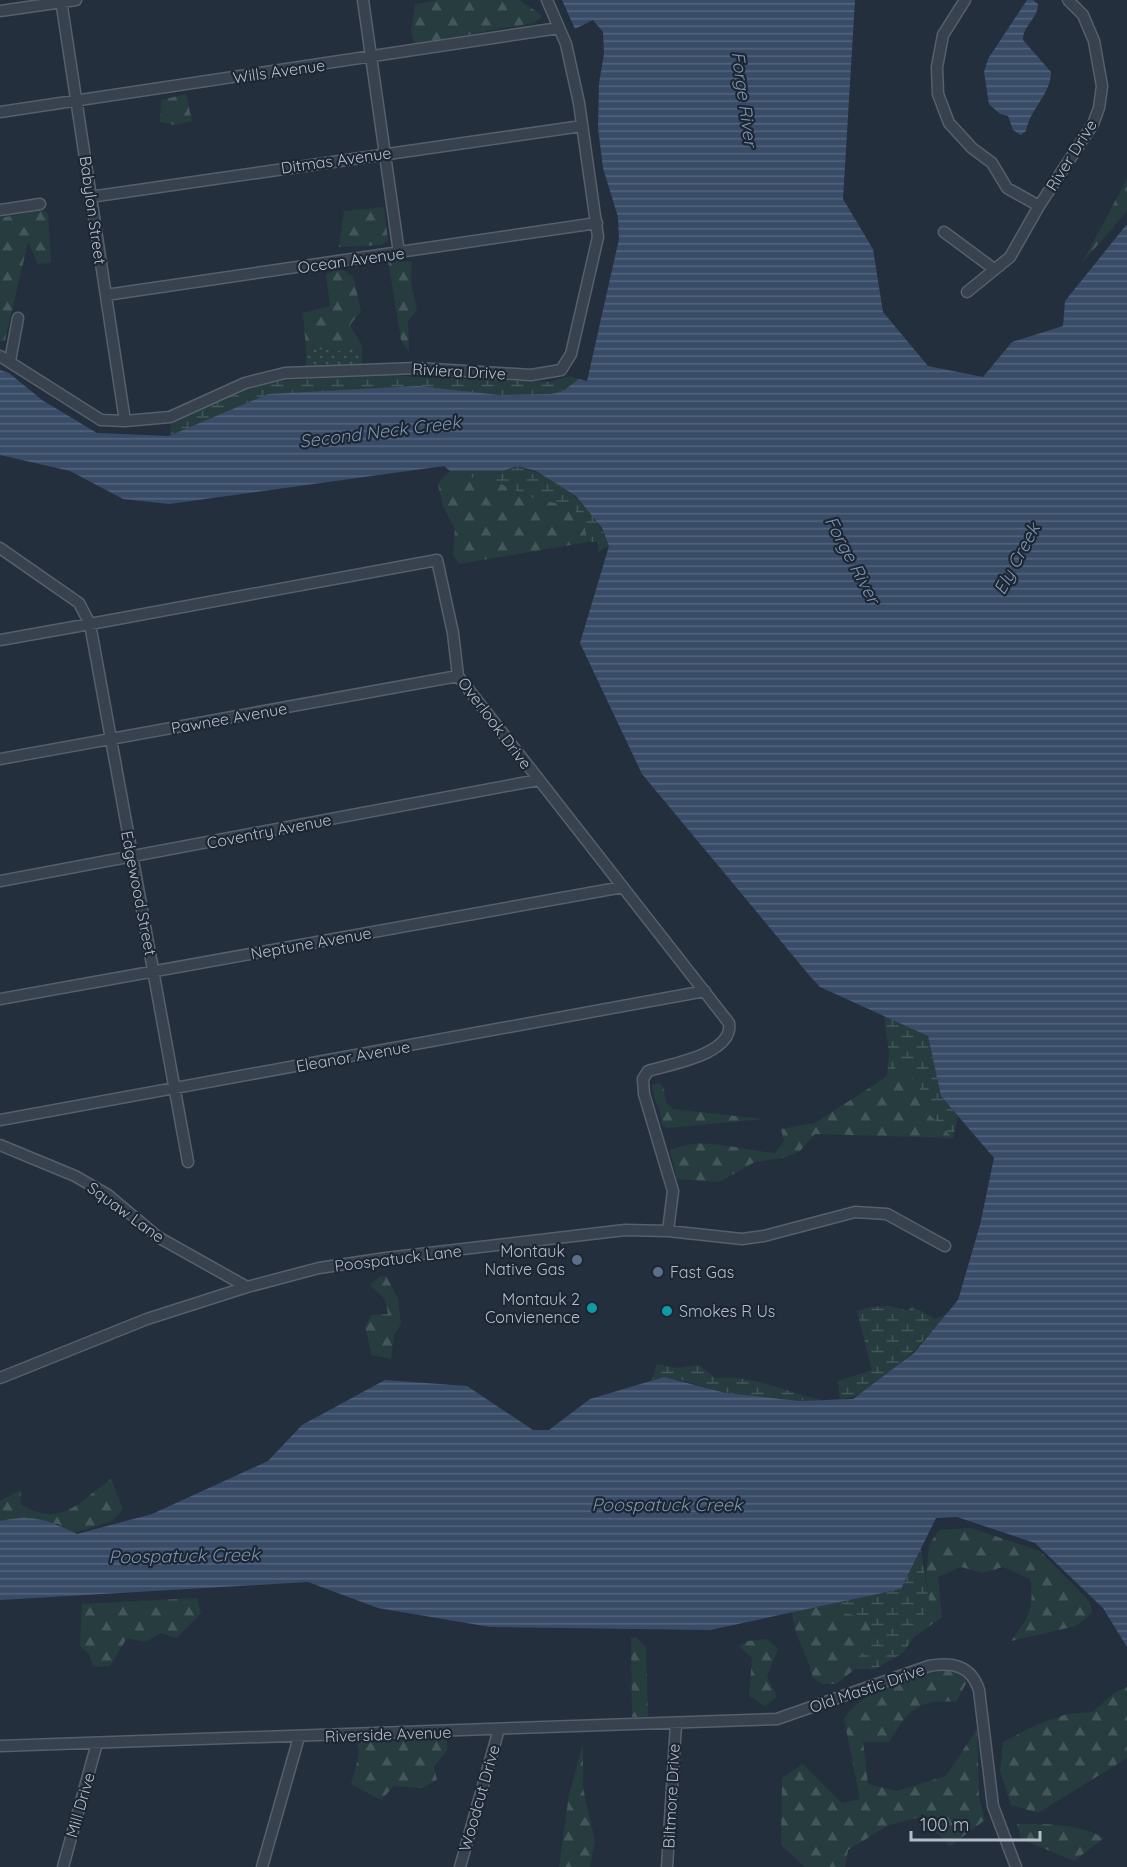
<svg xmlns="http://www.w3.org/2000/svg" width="1127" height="1867" viewBox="0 0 1127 1867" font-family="Quicksand,sans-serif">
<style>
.grass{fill:url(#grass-dots)}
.forest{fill:url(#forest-firs)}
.wetland{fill:url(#wetland-marsh)}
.water{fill:url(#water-rules)}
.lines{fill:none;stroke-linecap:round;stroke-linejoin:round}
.street-casing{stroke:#565f6c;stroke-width:13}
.street{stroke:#38414e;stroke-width:10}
.service-dot{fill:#5c6f8a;stroke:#1d2633;stroke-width:2}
.culture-dot{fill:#0f9aa8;stroke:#1d2633;stroke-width:2}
.labels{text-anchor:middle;stroke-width:4.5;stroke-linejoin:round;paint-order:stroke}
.street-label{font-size:16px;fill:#b4bcc9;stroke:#1d2633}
.poi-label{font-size:16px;fill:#b4bcc9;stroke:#1d2633;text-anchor:end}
.water-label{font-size:18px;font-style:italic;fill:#7c92b1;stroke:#1d2633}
</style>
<defs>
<pattern id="grass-dots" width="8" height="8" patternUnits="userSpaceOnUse" patternTransform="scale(1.5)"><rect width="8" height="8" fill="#263c3f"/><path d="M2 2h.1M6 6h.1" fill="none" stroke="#435659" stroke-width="1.8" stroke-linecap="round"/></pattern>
<pattern id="forest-firs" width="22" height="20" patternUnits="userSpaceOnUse" patternTransform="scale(1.5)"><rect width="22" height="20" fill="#263c3f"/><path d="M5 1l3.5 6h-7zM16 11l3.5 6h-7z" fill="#435659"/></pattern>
<pattern id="wetland-marsh" width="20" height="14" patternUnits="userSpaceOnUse" patternTransform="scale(1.5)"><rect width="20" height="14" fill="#263c3f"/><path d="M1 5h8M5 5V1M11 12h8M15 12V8" fill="none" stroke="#435659"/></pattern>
<pattern id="water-rules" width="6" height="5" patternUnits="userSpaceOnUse" patternTransform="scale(1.5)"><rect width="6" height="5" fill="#394c67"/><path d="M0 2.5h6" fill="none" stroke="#53647b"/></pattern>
</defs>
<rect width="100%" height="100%" fill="#242f3e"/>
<path class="grass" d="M362,345V365L306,368V348L342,351Z"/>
<path class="forest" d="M439,0H519L543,16L533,23L415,44L411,32L415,4Z
M186,94L192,121L175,125L160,122L161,100Z
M1127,179V211L1082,263Z
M384,207L388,241L381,245L339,247L344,211Z
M42,210L48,214L51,263L38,264L28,242L5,340L0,342V218Z
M388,260L412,262L411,283L417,310L408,321L409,352L401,340Z
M340,269L353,276L361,311L350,325L362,345L342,351L306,348L303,313L330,306L326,274Z
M445,475L490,479L540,501L571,504L584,524L588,542L459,564L453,555L455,529L443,506L438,484Z
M901,1063L919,1087L931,1116L953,1138L815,1134L799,1152L783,1158L755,1162L719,1182L677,1179L670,1151C696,1134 745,1151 775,1153L784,1141L781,1129L815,1123L883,1079Z
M660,1083L664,1089L666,1103L673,1109L763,1119L667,1128L662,1125C662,1109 652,1100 652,1085Z
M386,1276L398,1298L401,1324L394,1335L391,1359L372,1355L365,1327L371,1315L388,1314L385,1299L370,1285L379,1277Z
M111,1479L123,1509L112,1521L74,1533L58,1524L0,1521V1501L21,1490L20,1504C63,1529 76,1503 111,1479Z
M971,1528L1040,1551L1090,1602L1092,1613L1076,1626L1011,1641C1028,1618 1035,1609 1030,1579L1003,1567L982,1573L961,1567L938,1577L942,1617L914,1637L929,1602L926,1576L929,1545L939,1530Z
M197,1598L201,1613L176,1638L161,1633L145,1642L127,1638L110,1666L93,1667L89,1654L80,1646L82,1604Z
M839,1602L838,1612L861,1616L871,1624L869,1647L856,1659L855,1669L836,1684H822L813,1678C807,1651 795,1641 792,1612Z
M631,1637L637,1638L646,1647L648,1717H632Z
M767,1639L778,1649L767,1676L777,1697L765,1706L749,1696L752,1658L739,1646L748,1641Z
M942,1670L958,1672L967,1682L956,1702C917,1699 909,1710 889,1742H863L868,1784L897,1791L946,1776L977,1729L979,1797L985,1820L950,1846L921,1817L889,1825L848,1850L845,1867H805L781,1845L782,1778L803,1764L842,1803L860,1799L844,1719C865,1687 907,1680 942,1670Z
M1127,1687V1758L1038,1813L1011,1805L1000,1771L1003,1742L1036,1725L1067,1714L1093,1712L1114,1693Z
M447,1739V1750L434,1767L437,1780L422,1788L394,1786L381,1800L351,1784L359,1755L357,1742Z
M583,1744V1788L595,1841L590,1867H559L569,1795Z
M1017,1824C1047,1824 1077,1823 1104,1838L1074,1861L1021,1839Z"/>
<path class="wetland" d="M373,375L550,382L570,376L579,379L563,391L551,394L499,395L382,389L268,394L169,436L171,424L248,387L267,382Z
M517,466C558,477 594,505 609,546L598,552V542H588L584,524L571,504L540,501L490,479L445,475L450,471H503Z
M884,1016L928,1036L941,1096L958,1116L953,1138L931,1116L919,1087L901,1063L887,1076L889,1054Z
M890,1306L908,1311L912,1306L935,1319L947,1313C925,1340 875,1398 840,1399L838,1381L872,1370L857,1311L870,1307Z
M657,1364L676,1368L699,1365L715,1378C753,1374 787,1393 822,1400C790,1402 756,1399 724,1392C701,1387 675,1374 652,1380Z
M921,1549L929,1602L914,1637L903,1653L875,1669H855L856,1659L869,1647L871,1624L861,1616L837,1612L839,1602L901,1589Z"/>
<path class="water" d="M562,0H855L843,199L873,249L883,312L928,366L983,377L1012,342L1063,326L1065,301L1127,224V1647L1103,1608L1035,1543L957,1517L936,1518L901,1589L710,1630L490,1627L378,1608L308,1582L0,1600V1521C33,1514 48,1520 77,1534L152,1514L268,1461L302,1425L385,1380L467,1386L533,1430H549L590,1399L664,1377L726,1393L800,1401L853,1399L914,1353L958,1300L980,1225L994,1158L941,1096L928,1036L820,987L809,975L642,774L580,643L609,546L602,528L576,496L536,471L517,466L503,471H450L444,466L169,504L123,499L70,471L0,455V370L9,373L42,400L97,433L169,436L268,394L418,386L499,395L551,394L563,391L579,379L587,381L619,239L618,217L603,168L598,128L599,83L604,54L603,32L593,20L575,29Z
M1027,0H1033L1038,4C1038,19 1023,25 1023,40L1051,72C1051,94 1030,109 1026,131L1021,135L1013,130L1008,116L1000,114L989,104L984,72L988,59Z"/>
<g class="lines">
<g class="street-casing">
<path id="street" d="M61,0L125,421
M363,0L399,253
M965,0L943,35L937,67L938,94L949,123L972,148L992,163L1007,188L1039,206
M0,11L76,0
M0,112L559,28
M90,197L582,126
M0,210L40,204
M944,232L994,269
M967,292L1010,257L1039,206L1093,124L1099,108L1102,86L1094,41L1083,15L1068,0
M106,295L597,223
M0,356L101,420L125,421L170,417L245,383L285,373L417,368L531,375L561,370L571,354L598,237L579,103L566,44L547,0
M10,361L18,318
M0,548L79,603L90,624L437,560L453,633L458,676L729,1023C734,1054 671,1064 648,1071L643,1079L644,1094L673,1191L668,1231
M0,640L90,624L188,1162
M0,759L458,676
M0,881L538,780
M0,999L623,887
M0,1120L705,991
M0,1145L75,1176L108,1195L158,1237L247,1287
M0,1378L147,1319L247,1287L319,1268L386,1258L625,1230L668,1231L742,1239L764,1236L855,1212L887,1214L945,1246
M0,1746L777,1719L929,1666C952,1662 971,1665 979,1690L993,1806L1016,1867
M63,1867L97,1743
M262,1867L299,1737
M460,1867L499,1729
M667,1867L676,1724"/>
</g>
<use href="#street" class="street"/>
</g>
<g class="service-dot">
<circle cx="577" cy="1260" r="6"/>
<circle cx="658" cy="1272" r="6"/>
</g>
<g class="culture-dot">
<circle cx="592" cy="1308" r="6"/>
<circle cx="667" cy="1311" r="6"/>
</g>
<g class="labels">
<g class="street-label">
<text transform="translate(279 71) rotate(-8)" y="6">Wills Avenue</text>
<text transform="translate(1071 155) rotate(-58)" y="6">River Drive</text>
<text transform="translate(336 160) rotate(-8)" y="6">Ditmas Avenue</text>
<text transform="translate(93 210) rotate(82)" y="6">Babylon Street</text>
<text transform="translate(351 260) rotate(-8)" y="6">Ocean Avenue</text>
<text transform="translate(459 371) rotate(3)" y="6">Riviera Drive</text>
<text transform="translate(229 718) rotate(-10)" y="6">Pawnee Avenue</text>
<text transform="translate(495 723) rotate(53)" y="6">Overlook Drive</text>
<text transform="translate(269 831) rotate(-11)" y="6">Coventry Avenue</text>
<text transform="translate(139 893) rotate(79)" y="6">Edgewood Street</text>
<text transform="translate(311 943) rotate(-10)" y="6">Neptune Avenue</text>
<text transform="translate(353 1056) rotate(-10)" y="6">Eleanor Avenue</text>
<text transform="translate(126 1212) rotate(36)" y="6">Squaw Lane</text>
<text transform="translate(398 1258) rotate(-7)" y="6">Poospatuck Lane</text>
<text transform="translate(867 1688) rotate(-19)" y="6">Old Mastic Drive</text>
<text transform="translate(388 1734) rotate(-2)" y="6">Riverside Avenue</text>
<text transform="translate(671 1796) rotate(-87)" y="6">Biltmore Drive</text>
<text transform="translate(479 1798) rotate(-74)" y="6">Woodcut Drive</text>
<text transform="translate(80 1805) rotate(-74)" y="6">Mill Drive</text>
</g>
<g class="poi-label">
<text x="565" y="1257">Montauk<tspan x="565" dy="18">Native Gas</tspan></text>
<text x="670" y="1278" text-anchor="start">Fast Gas</text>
<text x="580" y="1305">Montauk 2<tspan x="580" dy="18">Convienence</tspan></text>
<text x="679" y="1317" text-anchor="start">Smokes R Us</text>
</g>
<g class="water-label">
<text transform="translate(744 99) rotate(82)" y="6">Forge River</text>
<text transform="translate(380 432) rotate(-7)" y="6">Second Neck Creek</text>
<text transform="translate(1017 559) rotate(-62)" y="6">Ely Creek</text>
<text transform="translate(852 560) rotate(62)" y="6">Forge River</text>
<text x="667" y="1511">Poospatuck Creek</text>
<text transform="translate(184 1556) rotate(-1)" y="6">Poospatuck Creek</text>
</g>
</g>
<path d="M911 1831v9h129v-9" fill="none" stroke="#b4bcc9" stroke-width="3"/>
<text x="920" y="1831" font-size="18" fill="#b4bcc9" stroke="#1d2633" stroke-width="4.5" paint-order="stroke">100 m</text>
</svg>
